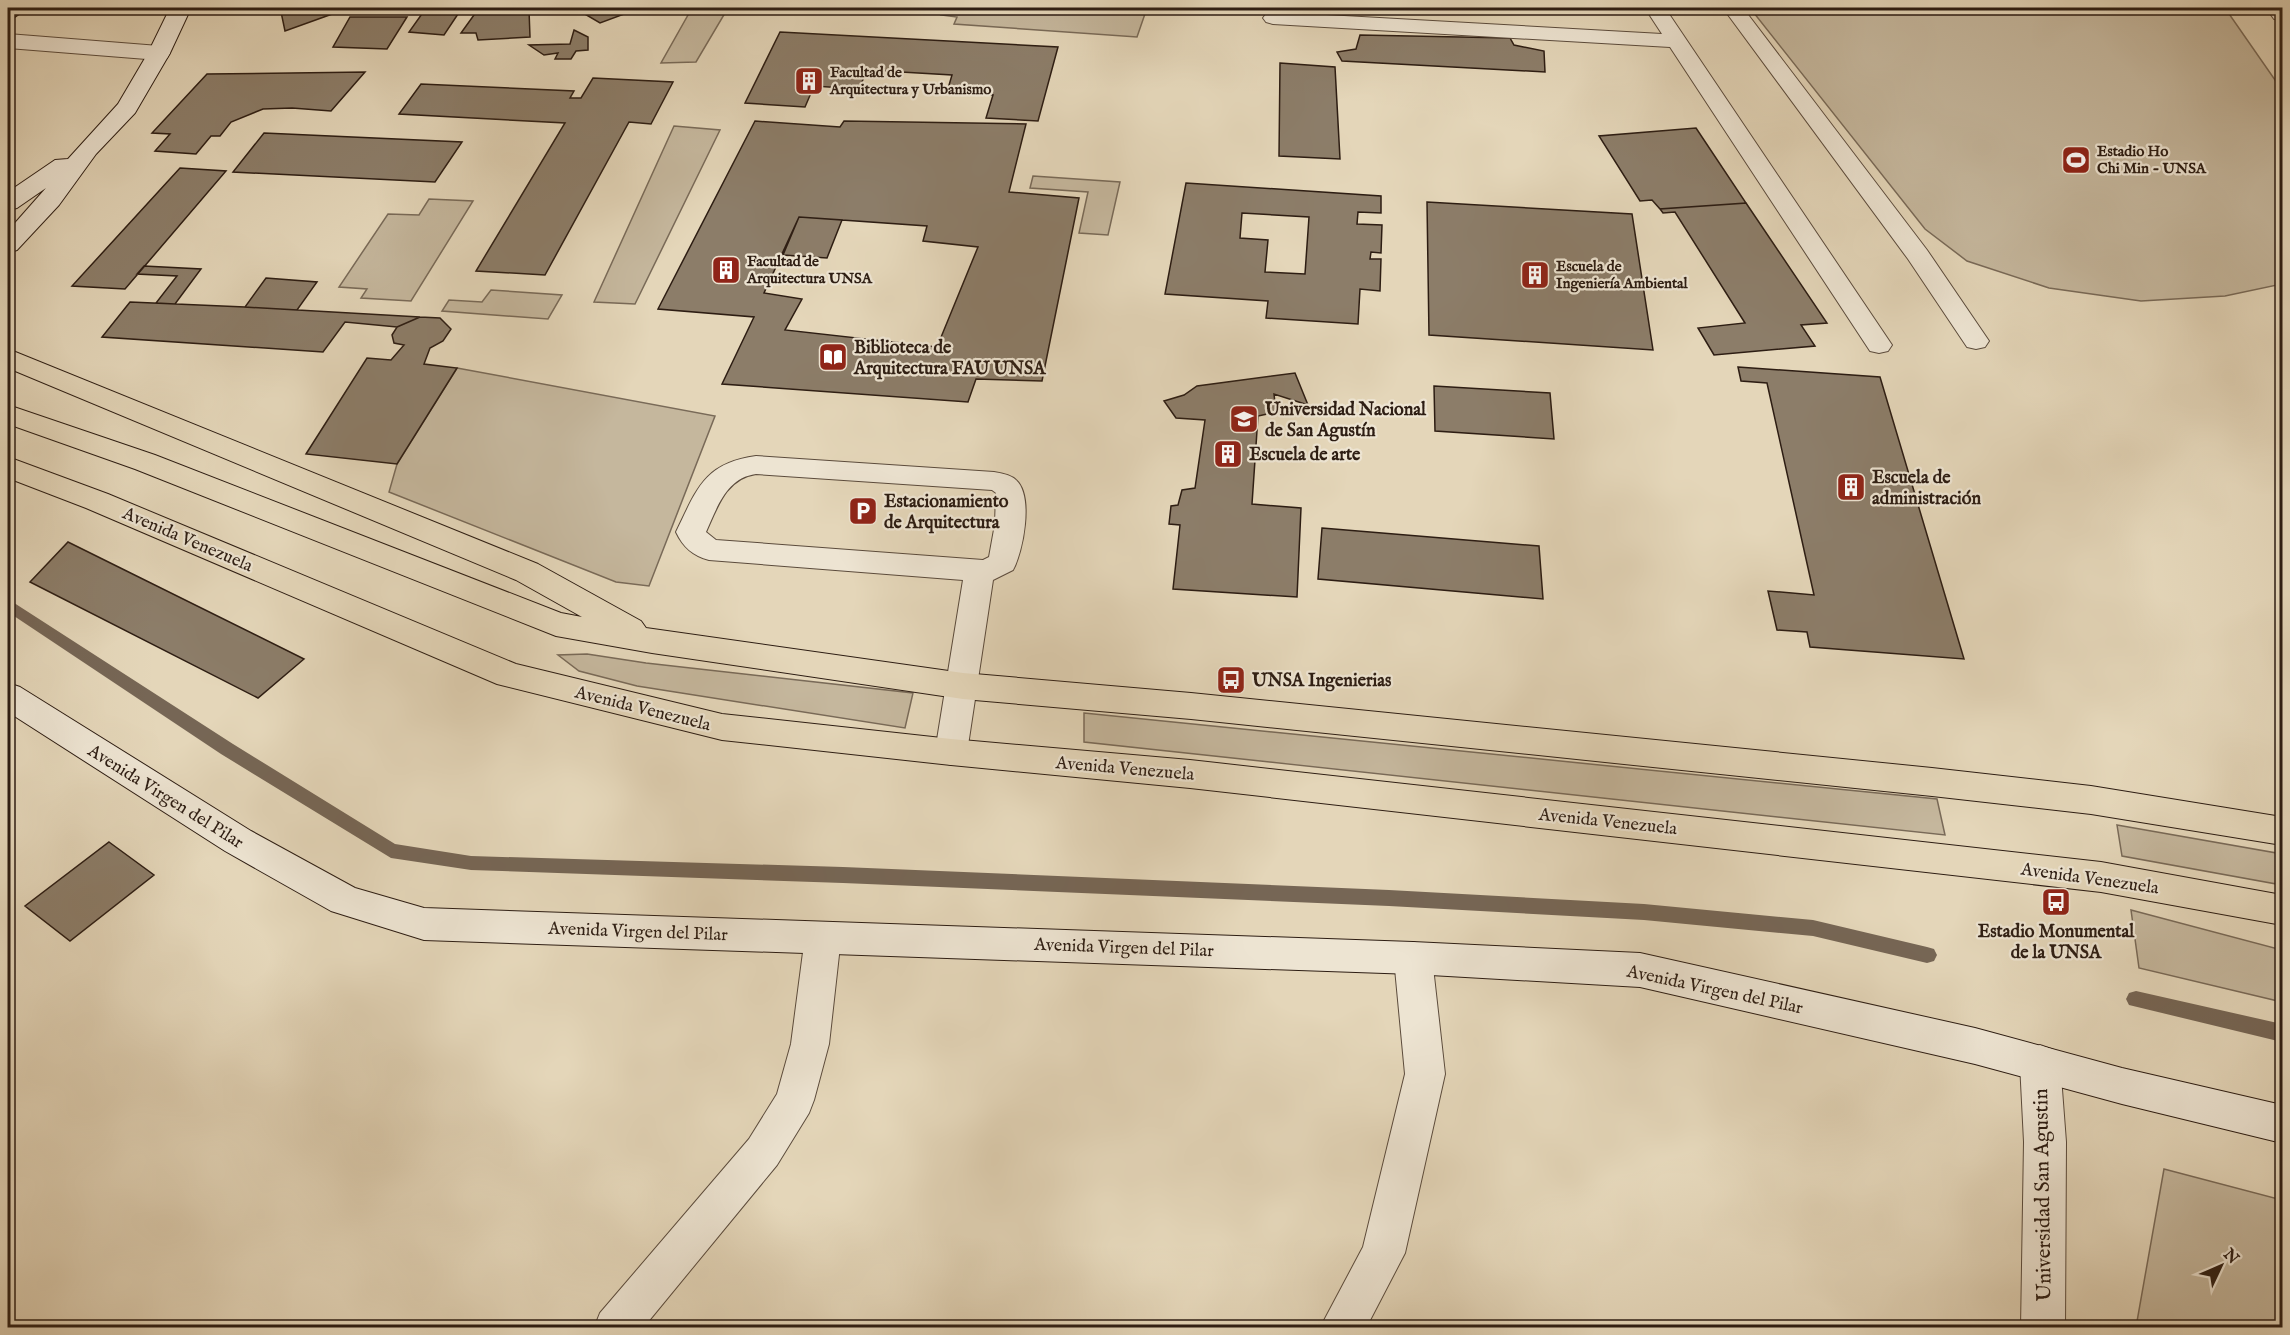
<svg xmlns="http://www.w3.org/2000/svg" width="2290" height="1335" viewBox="0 0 2290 1335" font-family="'IM FELL English',serif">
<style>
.green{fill:#c5b79d;stroke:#796a58;stroke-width:1.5}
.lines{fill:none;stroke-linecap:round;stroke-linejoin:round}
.stream{fill:#766655;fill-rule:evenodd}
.building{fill:#8c7d69;stroke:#2d1d13;stroke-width:1.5;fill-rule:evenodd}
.service-casing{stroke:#5b4b3c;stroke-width:2}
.minor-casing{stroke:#5b4b3c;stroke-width:2}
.tertiary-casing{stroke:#5b4b3c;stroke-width:2}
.secondary-casing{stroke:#2d1d13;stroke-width:2}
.primary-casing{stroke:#2d1d13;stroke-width:2}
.service{fill:#ede4d2;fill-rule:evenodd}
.minor{fill:#ede4d2;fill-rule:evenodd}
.tertiary{fill:#ede4d2;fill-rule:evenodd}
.secondary{fill:#ede4d2;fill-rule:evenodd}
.primary{fill:#e4d6b9;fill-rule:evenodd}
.labels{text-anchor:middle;stroke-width:4.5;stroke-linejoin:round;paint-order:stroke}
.far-poi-label{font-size:15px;font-weight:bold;fill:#2d1d13;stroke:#ede4d2;text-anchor:start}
.poi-label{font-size:18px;font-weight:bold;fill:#2d1d13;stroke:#ede4d2;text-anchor:start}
.street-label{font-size:18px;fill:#2d1d13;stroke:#ede4d2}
.near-street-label{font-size:21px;fill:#2d1d13;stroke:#ede4d2}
</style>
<rect width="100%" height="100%" fill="#e4d6b9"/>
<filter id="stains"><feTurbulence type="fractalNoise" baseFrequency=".00333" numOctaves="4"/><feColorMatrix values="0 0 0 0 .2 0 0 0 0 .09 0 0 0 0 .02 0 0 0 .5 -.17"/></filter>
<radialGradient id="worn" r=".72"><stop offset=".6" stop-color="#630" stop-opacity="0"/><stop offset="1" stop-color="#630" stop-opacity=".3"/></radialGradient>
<path class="green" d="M692,8H728L696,62L661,63Z
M945,8H1147L1137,37L954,24L957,17L941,15Z
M1750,8H2225L2282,90V284L2225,296L2141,301L2049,288L1967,261L1925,229Z
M674,126L720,130L635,304L594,302Z
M1033,176L1120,182L1108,235L1079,233L1088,192L1030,188Z
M429,199L473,201L411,301L361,298L367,289L339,287L388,214L419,215Z
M491,290L562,295L548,319L442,311L449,300L482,302Z
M457,368L715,416L649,586L616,582L389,492L397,464Z
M587,654L646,663L913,693L905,728L637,686L579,671L558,655Z
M1084,713L1937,799L1945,835L1084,742Z
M2117,825L2282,854V885L2122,856Z
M2131,910L2282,950V1002L2139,968Z
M2164,1169L2282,1200V1327H2136Z"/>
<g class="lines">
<path class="stream" d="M8,599L233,744L395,844L471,856L843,867L1389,890L1644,904L1813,920L1927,947L1934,949L1937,955L1934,961L1927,963L1813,936L1644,920L1389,906L843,883L471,870L391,858L221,754L8,612Z
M2136,991L2282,1024V1042L2129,1005L2126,999L2129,993Z"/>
</g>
<path class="building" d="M8,8H28L8,22Z
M288,8H349L285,31L281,12Z
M462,8L444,35L409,32L424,11Z
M479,8L529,10L530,37L478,40L476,33H461Z
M592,8H616L627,13L600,23L583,13Z
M350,17H407L387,49L333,47Z
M574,30L588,37V50L576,51L571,59H555L558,53L544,55L529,45L570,44Z
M780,32L1058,47L1038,121L986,118L993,95L947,92L952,75L867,70L859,89L814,86L805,107L745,103Z
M1360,35L1510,38L1514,45L1544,51L1545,72L1342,61L1337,52L1356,49Z
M1280,63L1335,67L1340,159L1279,156Z
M365,72L331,111L292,108L263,109L231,122L220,136H211L196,154L155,151L170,134L152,133L207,74Z
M593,78L673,82L651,124L629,122L545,275L476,271L565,123L399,114L421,84L574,91L570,98H581Z
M755,121L840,127L844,121L1026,124L1009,192L1079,198L1042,381L976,379L968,402L722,384L754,317L658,309ZM799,217L927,226L923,241L978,247L937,347L785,330L802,299L764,293Z
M1696,128L1746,203L1660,209L1652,200L1640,201L1599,136Z
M264,133L462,142L435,182L233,172Z
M180,168L226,171L125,289L72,286Z
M1186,183L1381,196V213L1358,212L1357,224L1382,225L1381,253L1371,252L1370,259H1381L1380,291L1360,289L1358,324L1266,318L1268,301L1165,294ZM1242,213L1309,217L1305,274L1265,272L1268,240L1240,238Z
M1427,202L1632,214L1653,350L1429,335Z
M1746,203L1827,323L1801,325L1815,346L1714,355L1698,328L1745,323L1675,212L1663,213L1660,209Z
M799,217L842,220L827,258L783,255Z
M144,266L201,269L175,304L156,303L177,276L137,274Z
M266,278L317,282L297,310L245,307Z
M130,302L245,307L420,317L397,327L345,322L323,352L102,337Z
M420,317L440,318L451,329L443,341L430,348L424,364L457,368L397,464L306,454L367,358L391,360L404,345L394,343L392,335L397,327Z
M1738,367L1880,377L1964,659L1810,647L1807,632L1777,630L1768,591L1814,595L1767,383L1741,381Z
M1295,373L1308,405L1274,394L1276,412L1258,416L1252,504L1301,508L1297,597L1173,589L1180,525L1169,524L1171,506L1178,505L1182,490L1195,488L1205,420L1176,418L1164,401L1184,395L1197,386Z
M1434,386L1550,393L1554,439L1435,431Z
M1322,528L1539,546L1543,599L1318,579Z
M68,542L304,659L258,698L30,582Z
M109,842L154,875L70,941L25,906Z"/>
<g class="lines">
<g class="service-casing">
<path id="service" d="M1645,8H1665L1892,345L1888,351L1879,353L1870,351L1670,47L1273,24L1266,22L1263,18L1266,14L1273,12L1662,34Z
M1723,8H1743L1927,250L1989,341L1985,347L1976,349L1967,347L1908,259Z
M756,456L994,472C1001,473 1011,475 1016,480C1034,496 1023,552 1013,570L993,580L967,752L963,761L951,765L939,761L935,752L963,580L709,560C693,556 683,547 676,532C697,489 704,463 756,456ZM756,474L992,490L996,493L995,524L989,557L983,560L716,540L706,532C717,508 726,478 756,474Z
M823,922L836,926L841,937L829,1044L814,1100L809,1113L777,1165L643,1328H594L600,1313L749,1139L777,1094L791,1044L805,937L810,926Z"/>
</g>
<g class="minor-casing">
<path id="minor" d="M8,34L159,46L167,48L170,53L167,58L159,60L8,48Z
M1413,942L1426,946L1432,958L1445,1074L1405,1253L1366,1328H1320L1363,1247L1405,1074L1394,958L1400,946Z
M2040,1045L2054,1050L2060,1063L2066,1142L2065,1328H2021L2024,1142L2020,1063L2026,1050Z"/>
</g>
<g class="tertiary-casing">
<path id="tertiary" d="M2266,8H2282V20L2274,19Z"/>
</g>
<g class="secondary-casing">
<path id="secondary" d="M170,8H191L170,53L135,113L96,154L59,205L17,250L8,253V231L46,188L17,208L8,210V192L55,160L68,159L118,104L148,53Z
M8,683L20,687L251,831L355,888L424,908L1413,942L1640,953L1975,1028L2122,1068L2282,1105V1143L2122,1104L1975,1064L1640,987L1413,974L424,940L331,911L225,851L8,712Z"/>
</g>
<g class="primary-casing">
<path id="primary" d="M8,349L538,564L641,621L646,628L963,673L1191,693L1932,768L2091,786L2282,817V845L2091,814L1932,796L1191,719L963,699L652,653L556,636L135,469L8,424V405L155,455L561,613L582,617L516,580L8,368Z
M8,457L108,494L516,664L722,714L951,739L1190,760L2101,862L2282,895V925L2101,892L1190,788L951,765L722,740L497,684L86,508L8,478Z"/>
</g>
<use href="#service" class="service"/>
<use href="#minor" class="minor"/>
<use href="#tertiary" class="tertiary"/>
<use href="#secondary" class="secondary"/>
<use href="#primary" class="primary"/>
</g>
<defs>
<g id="building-square" transform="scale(1.5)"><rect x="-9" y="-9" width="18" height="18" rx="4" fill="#8f2418" stroke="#ede4d2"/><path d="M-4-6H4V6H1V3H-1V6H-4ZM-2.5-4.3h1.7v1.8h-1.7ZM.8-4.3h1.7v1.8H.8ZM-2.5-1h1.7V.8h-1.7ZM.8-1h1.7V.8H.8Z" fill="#fff"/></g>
<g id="stadium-square" transform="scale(1.5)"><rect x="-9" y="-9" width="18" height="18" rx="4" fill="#8f2418" stroke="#ede4d2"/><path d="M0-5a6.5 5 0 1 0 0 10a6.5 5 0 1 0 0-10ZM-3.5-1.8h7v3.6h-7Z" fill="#fff"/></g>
<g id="library-square" transform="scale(1.5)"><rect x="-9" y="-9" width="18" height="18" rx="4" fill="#8f2418" stroke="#ede4d2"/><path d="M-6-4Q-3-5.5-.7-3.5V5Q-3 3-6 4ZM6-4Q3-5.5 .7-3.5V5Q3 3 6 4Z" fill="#fff"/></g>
<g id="university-square" transform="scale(1.5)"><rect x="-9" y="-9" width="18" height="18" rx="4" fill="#8f2418" stroke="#ede4d2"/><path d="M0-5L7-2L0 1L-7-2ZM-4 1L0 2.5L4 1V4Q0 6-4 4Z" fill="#fff"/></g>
<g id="parking-square" transform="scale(1.5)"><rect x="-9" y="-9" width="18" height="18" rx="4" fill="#8f2418" stroke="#ede4d2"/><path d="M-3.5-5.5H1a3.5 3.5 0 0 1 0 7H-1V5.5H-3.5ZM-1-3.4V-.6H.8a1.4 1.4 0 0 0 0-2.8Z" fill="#fff"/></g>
<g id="bus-square" transform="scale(1.5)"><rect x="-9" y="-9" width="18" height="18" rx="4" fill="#8f2418" stroke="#ede4d2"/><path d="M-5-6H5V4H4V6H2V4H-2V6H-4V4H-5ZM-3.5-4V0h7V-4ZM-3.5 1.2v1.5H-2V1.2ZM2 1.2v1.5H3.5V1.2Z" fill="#fff"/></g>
</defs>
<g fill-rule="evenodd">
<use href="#building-square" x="809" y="81"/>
<use href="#stadium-square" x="2076" y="160"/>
<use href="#building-square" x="726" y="270"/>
<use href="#building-square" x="1535" y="275"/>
<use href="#library-square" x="833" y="357"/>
<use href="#university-square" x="1244" y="419"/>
<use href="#building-square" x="1228" y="454"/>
<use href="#building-square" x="1851" y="487"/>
<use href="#parking-square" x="863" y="511"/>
<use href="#bus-square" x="1231" y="680"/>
<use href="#bus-square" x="2056" y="902"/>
</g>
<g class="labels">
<g class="far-poi-label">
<text x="830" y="77">Facultad de<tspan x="830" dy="17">Arquitectura y Urbanismo</tspan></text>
<text x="2097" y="156">Estadio Ho<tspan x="2097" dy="17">Chi Min - UNSA</tspan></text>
<text x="747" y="266">Facultad de<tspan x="747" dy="17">Arquitectura UNSA</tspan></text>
<text x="1556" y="271">Escuela de<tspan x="1556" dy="17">Ingeniería Ambiental</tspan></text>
</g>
<g class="poi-label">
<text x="854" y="353">Biblioteca de<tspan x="854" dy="21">Arquitectura FAU UNSA</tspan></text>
<text x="1265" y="415">Universidad Nacional<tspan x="1265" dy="21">de San Agustín</tspan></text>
<text x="1249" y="460">Escuela de arte</text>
<text x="1872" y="483">Escuela de<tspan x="1872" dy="21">administración</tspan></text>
<text x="884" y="507">Estacionamiento<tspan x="884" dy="21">de Arquitectura</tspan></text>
<text x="1252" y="686">UNSA Ingenierias</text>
<text x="2056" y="937" text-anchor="middle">Estadio Monumental<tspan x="2056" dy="21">de la UNSA</tspan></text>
</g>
<g class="street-label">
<text transform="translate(188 539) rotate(23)" y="6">Avenida Venezuela</text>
<text transform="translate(643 708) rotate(14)" y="6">Avenida Venezuela</text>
<text transform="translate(1125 768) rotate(5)" y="6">Avenida Venezuela</text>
<text transform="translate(166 796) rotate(32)" y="6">Avenida Virgen del Pilar</text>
<text transform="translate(1608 821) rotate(6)" y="6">Avenida Venezuela</text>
<text transform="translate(2090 878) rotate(8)" y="6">Avenida Venezuela</text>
<text transform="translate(638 931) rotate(2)" y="6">Avenida Virgen del Pilar</text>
<text transform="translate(1124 947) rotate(2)" y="6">Avenida Virgen del Pilar</text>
<text transform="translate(1715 989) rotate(12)" y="6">Avenida Virgen del Pilar</text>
</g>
<g class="near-street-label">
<text transform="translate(2042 1195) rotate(-91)" y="7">Universidad San Agustin</text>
</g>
</g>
<rect width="2290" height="1335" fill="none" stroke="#e4d6b9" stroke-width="30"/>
<rect x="9" y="9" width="2272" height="1317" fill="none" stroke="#2d1d13" stroke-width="3"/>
<rect x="15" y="15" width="2260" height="1305" fill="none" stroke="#2d1d13" stroke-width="1.5"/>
<g transform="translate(2221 1266) rotate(46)" stroke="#ede4d2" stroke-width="4.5" paint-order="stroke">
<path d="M0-4.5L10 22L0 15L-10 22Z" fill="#2d1d13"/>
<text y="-9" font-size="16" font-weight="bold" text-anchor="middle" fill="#2d1d13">N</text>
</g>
<rect width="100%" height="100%" filter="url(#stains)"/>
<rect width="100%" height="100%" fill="url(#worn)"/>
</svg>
